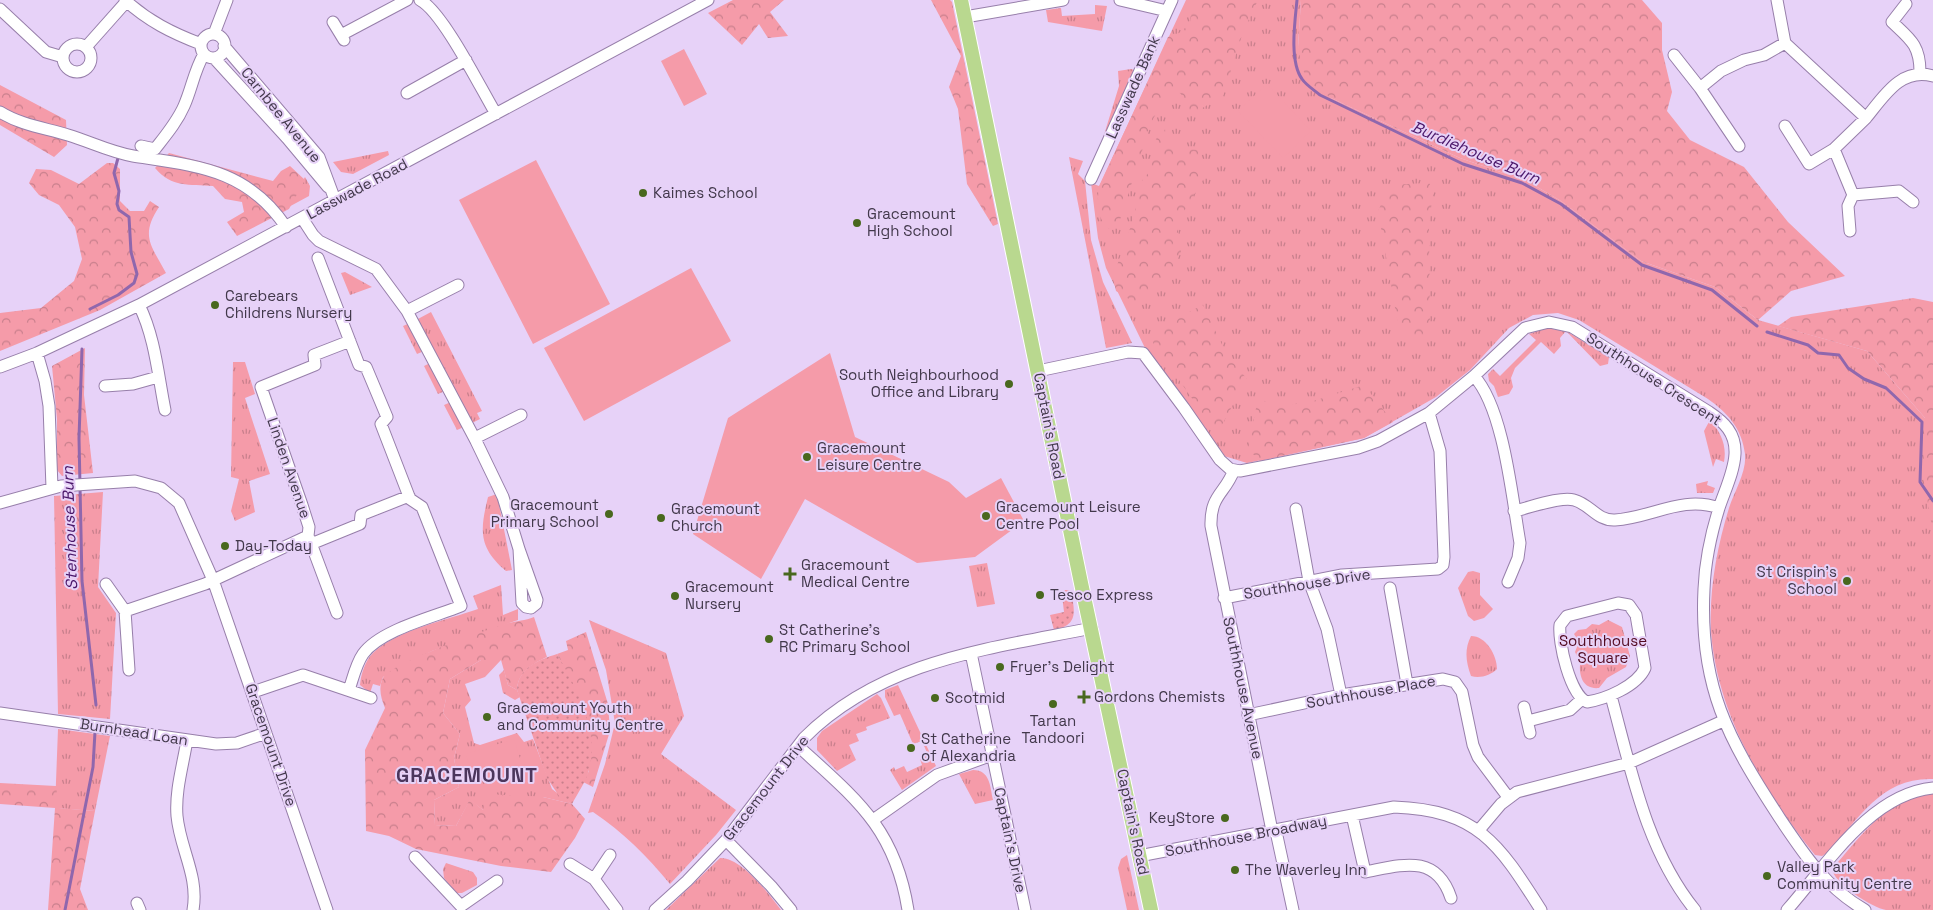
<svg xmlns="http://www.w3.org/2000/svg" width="1933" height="910" viewBox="0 0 1933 910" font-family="'Space Grotesk',sans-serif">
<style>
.grass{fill:url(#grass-tufts)}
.forest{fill:url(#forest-crowns)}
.garden{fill:url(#garden-dots)}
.pitch{fill:#f59ba9}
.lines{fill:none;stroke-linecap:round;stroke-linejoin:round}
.stream{stroke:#8f67ad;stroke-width:3}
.minor-casing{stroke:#977faa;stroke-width:13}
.major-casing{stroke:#fff;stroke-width:16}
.minor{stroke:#fff;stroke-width:11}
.major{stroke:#b9d88f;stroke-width:14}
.poi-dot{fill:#49681e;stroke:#e7d2f8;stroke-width:2}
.labels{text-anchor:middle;stroke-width:4;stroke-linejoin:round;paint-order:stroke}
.street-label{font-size:15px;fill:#42384b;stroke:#e7d2f8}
.poi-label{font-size:15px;fill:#42384b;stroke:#e7d2f8;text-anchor:start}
.park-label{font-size:15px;fill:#520a20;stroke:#e7d2f8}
.water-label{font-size:16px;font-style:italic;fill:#4a1669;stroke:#e7d2f8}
.district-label{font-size:20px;font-weight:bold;letter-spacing:1px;fill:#4c365d;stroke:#e7d2f8}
</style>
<defs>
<pattern id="grass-tufts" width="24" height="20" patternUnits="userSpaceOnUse" patternTransform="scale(1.25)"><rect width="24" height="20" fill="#f59ba9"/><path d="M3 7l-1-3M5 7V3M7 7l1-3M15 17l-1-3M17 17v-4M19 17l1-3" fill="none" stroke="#c87f8c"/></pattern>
<pattern id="forest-crowns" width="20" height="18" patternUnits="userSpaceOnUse" patternTransform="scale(1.25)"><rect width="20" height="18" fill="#f59ba9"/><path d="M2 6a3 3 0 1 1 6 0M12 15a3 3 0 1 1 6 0" fill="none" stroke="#c87f8c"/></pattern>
<pattern id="garden-dots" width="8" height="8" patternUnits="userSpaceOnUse" patternTransform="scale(1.25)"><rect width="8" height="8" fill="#f59ba9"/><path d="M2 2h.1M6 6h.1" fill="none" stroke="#c87f8c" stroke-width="1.8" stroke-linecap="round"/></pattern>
</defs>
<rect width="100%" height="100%" fill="#e7d2f8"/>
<path class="grass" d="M1186,0H1301L1298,47L1331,98L1460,158L1527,181L1561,201L1641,261L1715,287L1758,320L1867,351L1925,418L1933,463V779C1883,777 1859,817 1829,852L1822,856L1815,855C1764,791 1717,715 1711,631C1709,590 1717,547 1729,508C1734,492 1747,471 1745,454C1742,429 1728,413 1708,399L1579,320L1558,313L1533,315L1509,328L1470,370L1436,397L1364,438L1247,463L1224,456L1145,348L1106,268L1098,238L1091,183L1099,186Z
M1095,5L1107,6L1102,31L1048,22L1046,10L1061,8L1062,16L1095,14Z
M1131,69L1134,70L1100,148L1119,86L1118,71Z
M388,151L389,155L353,174L341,172L333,162Z
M1069,157L1083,161L1078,174L1085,181L1091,240L1103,282L1132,343L1106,348Z
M305,177L310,186L309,196L285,209Z
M345,272L372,287L350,295L341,273Z
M431,312L482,411L477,413L480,419L470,424L416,320Z
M410,323L424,351L417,354L403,326Z
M1546,328L1566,331L1609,357L1608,364L1600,366L1566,331L1560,338L1561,346L1554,354L1541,342L1515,368L1511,378L1513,387L1509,394L1498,397L1494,386L1489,381L1488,374L1493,369L1500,376L1536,340L1529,334Z
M233,362H245L255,394L245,398L270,474L249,481L255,512L235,521L231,511L239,479L231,477Z
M430,363L445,391L438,394L424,366Z
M451,402L464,427L457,430L444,405Z
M1710,420C1721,432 1727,446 1724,462L1716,459L1713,467L1704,431Z
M1708,481L1707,485L1715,488L1713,493H1697L1696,484Z
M103,492L98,587L116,613L110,719L58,714L54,496Z
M497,494L512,570L506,571C478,547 480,530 488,497Z
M987,563L995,604L977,607L969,566Z
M1473,571L1480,573V595L1493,609L1484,618L1474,621L1468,616L1458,588L1468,572Z
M501,585L503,615L518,609V620L432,651L383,677L380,686L373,684L370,693L360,685C361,674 365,661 373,653C397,630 447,620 478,609L473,596Z
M589,620L666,653L684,716L661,754L736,810L716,835L670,884C647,856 623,832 593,812L588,813L605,764L615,723L606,670Z
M1608,620L1622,627L1630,656L1626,667L1607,678L1599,688C1580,690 1578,671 1581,657L1577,656L1575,652L1579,642L1574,634L1578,630L1586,629L1592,624L1599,625Z
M1471,636C1486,636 1497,655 1497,669C1491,675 1480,679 1471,676C1466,662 1464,650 1471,636Z
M481,660H501L485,677L465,684L471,700L465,707L474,743L480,745L517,733L524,742L533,739L552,789L572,804L543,797L483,810L470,800L456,826L435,825L434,800L459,787L454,758L460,734L443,713L450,679Z
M504,670L508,685L517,690L520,697L515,700L503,693L499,675Z
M898,685L936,766L902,790L890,770L894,767L895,770L904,766L907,772L922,765L920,759L928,755L922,741L913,744L900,714L894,716L885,697V690Z
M877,694L881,698L890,718L866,727L867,730L856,734L859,741L849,745L856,760L837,771L817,750V738L822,731Z
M58,729L110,736L95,811L55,808Z
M973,770C990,770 990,786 993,800L975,804L959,774Z
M1921,794H1933V910C1918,910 1901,910 1886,910C1872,908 1833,882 1832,869C1861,836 1878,809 1921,794Z
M1127,855L1139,910H1127L1118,868L1121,859Z
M720,858C741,857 769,894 781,910H666Z
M446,863L473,872L477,878V885L462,893H456L444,878L443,869Z"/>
<path class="forest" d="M733,0H784L770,12L788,36L768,38L759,24L742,45L708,13Z
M931,0H950L952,2L998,224L993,226L967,184L958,109L949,87L961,56Z
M1187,0H1258L1243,32L1223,96L1192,114L1184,113L1181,108V94L1175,90L1168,91L1151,123L1118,226L1109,229C1096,217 1097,204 1099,187L1168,37L1179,33L1190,24L1192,10Z
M1301,0H1642L1662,23V50L1672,92L1667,111L1690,140L1744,167L1788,222L1845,276L1791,291L1758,320L1715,287L1641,261L1561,201L1527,181L1460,158L1331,98L1309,82L1302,68L1298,47Z
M0,85L66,120L67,145L54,157L0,125Z
M1165,129L1167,148L1200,150L1203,180L1183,213L1178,229L1181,252L1166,282L1137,304L1116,291L1113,277L1133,220L1141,182L1149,172L1156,139Z
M169,153L273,181L281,171L290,166L305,180L289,209L237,236L227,222L244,212L242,202L225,199L213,186C189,184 172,188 155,168Z
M107,163H113L120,169V201L130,211H144L150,201L159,207C140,236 151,245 166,273L100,310L0,351V313L41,308L74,281L82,259L75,227L59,205L39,195L29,183L36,169L51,170L79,184Z
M1429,183L1433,190L1429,228L1430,338L1400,336L1378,211L1390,185Z
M1913,298L1933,302V533L1923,475L1925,418L1867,351L1778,326L1791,317Z
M1203,305L1227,355L1247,379L1217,434L1153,343L1156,328Z
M85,348L84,395L93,473L62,476L57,470V419L52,366Z
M1364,385L1393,422L1364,438L1260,461L1248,449L1258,398L1275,406L1307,403Z
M534,617L547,657C532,664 518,672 517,690L508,685L501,660H481L450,679L443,713L460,734L454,758L459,787L434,800L435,825L456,826L470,799L483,810L487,794L543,797L572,804L585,819L575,838L551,872L501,866L416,849L389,836L366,831L365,750L385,708C381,698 378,688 383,678C389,664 486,630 505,624C515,621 524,621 534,617Z
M586,632L608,704L610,731L593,787L583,782L589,771L578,696L557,654L568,650L566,641Z
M0,783L56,786L59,808L95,811L80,889L88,910H48L55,808L0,804Z"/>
<path class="garden" d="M1065,590H1071C1074,610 1080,625 1054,630L1050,615L1064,612L1062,595Z
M557,654C576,687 600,730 589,770C586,782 577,794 572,804L559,796L547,778L517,690C518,668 538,660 557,654Z"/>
<path class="pitch" d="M684,49L707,94L684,106L661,61Z
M1267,84L1311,131L1283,158L1238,111Z
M536,160L610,304L533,344L459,200Z
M691,268L731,341L584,421L544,348Z
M830,353L855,437L949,482L966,498L1001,478L1024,521L975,557L917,563L805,499L761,579L693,534L728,418Z
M514,739L523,768L475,783L466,754Z"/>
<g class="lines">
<path class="stream" d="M1297,0C1295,21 1289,61 1302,79C1306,85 1314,90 1320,95L1463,164L1522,183L1561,204L1642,265L1712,290L1757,326
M90,309L118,295L134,283L137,274L131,252L129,217L119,210L117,204L119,191L114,173L118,158
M1767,332L1808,345L1818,353L1839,355L1848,368L1864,379L1886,388L1922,422L1920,482L1933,501
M82,349L79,438L82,581L96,705
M65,910L93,767L95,732"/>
<g class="minor-casing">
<path id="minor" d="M125,0C148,21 172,33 201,44
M420,0C443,12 481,89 496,114
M1120,0L1167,11
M1777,0L1785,43L1866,118C1884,96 1901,67 1933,76
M1906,4L1892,22C1910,39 1920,45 1920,72
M0,9L46,52L63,57
M965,17L1063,0
M333,22L344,40
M214,34L227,0
M201 46a12 12 0 1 1 24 0a12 12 0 1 1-24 0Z
M341,35L407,0
M63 58a14 14 0 1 1 28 0a14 14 0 1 1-28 0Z
M224,46L319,157L335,200
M86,47L126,2
M1674,55L1700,88
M214,58L287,138L328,187
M407,93L466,60
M0,112C21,125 45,128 68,135C91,142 110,152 133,156C197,166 247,169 286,227
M1785,126L1809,164L1834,149L1866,118
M141,146L155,149C166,135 177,122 184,106C192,88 194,71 204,54
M1739,146L1700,88L1721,71L1744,60L1764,55L1785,43
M1834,149L1853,195L1899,191L1913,202
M1091,179L1172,0
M302,218L313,235L319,241L376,269L407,311L476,441L503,497L519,549
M1850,231L1848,206L1853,195
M318,258L359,365L366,367L387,417L381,424L410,499L422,507L461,606C434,617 380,630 363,654C356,664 353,678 349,690
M139,305C155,337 158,375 165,410
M407,311L458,285
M37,353L45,381L49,406L52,488
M0,367L37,353L139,305L708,0
M1038,371L1128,352L1143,353L1184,408L1220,460L1230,469L1240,471L1358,448L1378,441L1429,413L1474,376L1525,328L1549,322L1572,327L1709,412C1724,422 1736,433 1735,454C1734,472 1725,490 1719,508C1711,534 1705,562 1704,589C1699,686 1728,739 1779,817C1803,853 1826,888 1865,910
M1474,376C1504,409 1512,498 1520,543L1518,558L1508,582
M105,386L133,384L158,377
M475,438L521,415
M1234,470C1225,494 1210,495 1211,526L1271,826L1277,836L1293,910
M0,503L61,486L135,481L161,488L179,503L213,580L327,910
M1296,509L1309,581L1327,629L1341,695
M1514,511C1529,508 1560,496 1574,500C1590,504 1597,521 1615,520C1651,518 1682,495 1719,508
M309,538L337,613
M311,544L360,524L361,515L409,496
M519,549L537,600L536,604L531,608L526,607L522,603Z
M106,584L125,611
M1390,588L1407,684
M1224,598L1342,575L1438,569L1443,565L1444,557L1440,451L1429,413
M1618,603L1629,605L1636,615L1645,668C1637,686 1606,699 1587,702C1570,695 1558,642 1560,625L1567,616Z
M971,653L1025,910
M129,670L125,611L205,584L308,536L309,527L302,505L261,387L315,365L314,355L350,341
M253,692L303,675L371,698
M1611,696C1631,769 1646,850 1695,910
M1524,707L1530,733
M0,713L216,744L237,743L266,733
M1248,715L1341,695L1443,679L1455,682L1462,692L1473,745L1478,757L1508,797
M1528,721L1570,710L1582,699
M187,740C183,765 175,791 177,816C180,849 199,876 193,910
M798,746C856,799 895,828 908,910
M1352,815L1365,872C1402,865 1436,853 1451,898
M873,820L937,775L992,755
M1479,830L1501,804L1517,792L1629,763L1723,721
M726,840L771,886L791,910
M1139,856L1394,807C1478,810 1499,844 1541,910
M415,857L461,906L497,881
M570,864L594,879L617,910
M594,879L610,855
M137,903L140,910
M655,910L687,881L726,840L804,738C882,660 988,649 1092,628
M1787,910C1826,866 1870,794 1933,788"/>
</g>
<g class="major-casing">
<path id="major" d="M961,0L1081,583L1151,910"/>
</g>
<use href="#minor" class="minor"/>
<use href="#major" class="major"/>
</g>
<g class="poi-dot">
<circle cx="643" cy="193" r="5"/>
<circle cx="857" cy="223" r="5"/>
<circle cx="215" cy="305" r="5"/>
<circle cx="1009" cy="384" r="5"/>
<circle cx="807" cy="457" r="5"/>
<circle cx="609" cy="514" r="5"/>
<circle cx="986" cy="516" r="5"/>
<circle cx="661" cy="518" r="5"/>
<circle cx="225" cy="546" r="5"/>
<path d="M787.5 566.5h5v5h5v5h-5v5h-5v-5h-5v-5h5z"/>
<circle cx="1847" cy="581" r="5"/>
<circle cx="1040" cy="595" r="5"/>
<circle cx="675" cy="596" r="5"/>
<circle cx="769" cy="639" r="5"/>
<circle cx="1000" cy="667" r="5"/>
<path d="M1081.5 689.5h5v5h5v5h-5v5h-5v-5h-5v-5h5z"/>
<circle cx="935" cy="698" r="5"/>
<circle cx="1053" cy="704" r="5"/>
<circle cx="487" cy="717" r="5"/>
<circle cx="911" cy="748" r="5"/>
<circle cx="1225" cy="818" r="5"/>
<circle cx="1235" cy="870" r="5"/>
<circle cx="1767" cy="876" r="5"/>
</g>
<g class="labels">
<g class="street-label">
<text transform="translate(1133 87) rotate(-66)" y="5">Lasswade Bank</text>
<text transform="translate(281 115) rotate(51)" y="5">Carnbee Avenue</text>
<text transform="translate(357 189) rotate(-28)" y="5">Lasswade Road</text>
<text transform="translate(1654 379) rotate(33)" y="5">Southhouse Crescent</text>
<text transform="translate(1049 426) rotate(79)" y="5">Captain's Road</text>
<text transform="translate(289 468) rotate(71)" y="5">Linden Avenue</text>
<text transform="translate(1307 584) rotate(-9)" y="5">Southhouse Drive</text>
<text transform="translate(1243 688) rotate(78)" y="5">Southhouse Avenue</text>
<text transform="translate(1371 692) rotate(-10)" y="5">Southhouse Place</text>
<text transform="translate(134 732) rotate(9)" y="5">Burnhead Loan</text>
<text transform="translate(271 745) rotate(71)" y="5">Gracemount Drive</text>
<text transform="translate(766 788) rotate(-52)" y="5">Gracemount Drive</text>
<text transform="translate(1133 822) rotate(78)" y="5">Captain's Road</text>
<text transform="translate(1246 836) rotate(-11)" y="5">Southhouse Broadway</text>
<text transform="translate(1010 840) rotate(78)" y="5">Captain's Drive</text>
</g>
<g class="poi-label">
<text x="653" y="198">Kaimes School</text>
<text x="867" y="219">Gracemount<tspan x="867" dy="17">High School</tspan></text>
<text x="225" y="301">Carebears<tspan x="225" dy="17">Childrens Nursery</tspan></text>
<text x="999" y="380" text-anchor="end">South Neighbourhood<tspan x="999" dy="17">Office and Library</tspan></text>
<text x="817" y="453">Gracemount<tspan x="817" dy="17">Leisure Centre</tspan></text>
<text x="599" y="510" text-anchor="end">Gracemount<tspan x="599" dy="17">Primary School</tspan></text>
<text x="996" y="512">Gracemount Leisure<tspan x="996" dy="17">Centre Pool</tspan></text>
<text x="671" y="514">Gracemount<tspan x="671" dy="17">Church</tspan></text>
<text x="235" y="551">Day-Today</text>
<text x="801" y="570">Gracemount<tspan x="801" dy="17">Medical Centre</tspan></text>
<text x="1837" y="577" text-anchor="end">St Crispin's<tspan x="1837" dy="17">School</tspan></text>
<text x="685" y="592">Gracemount<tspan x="685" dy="17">Nursery</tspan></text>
<text x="1050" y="600">Tesco Express</text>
<text x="779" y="635">St Catherine's<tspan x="779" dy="17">RC Primary School</tspan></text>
<text x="1010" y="672">Fryer's Delight</text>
<text x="1094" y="702">Gordons Chemists</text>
<text x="945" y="703">Scotmid</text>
<text x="497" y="713">Gracemount Youth<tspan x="497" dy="17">and Community Centre</tspan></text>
<text x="1053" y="726" text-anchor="middle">Tartan<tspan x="1053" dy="17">Tandoori</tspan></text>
<text x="921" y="744">St Catherine<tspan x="921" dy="17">of Alexandria</tspan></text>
<text x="1215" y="823" text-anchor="end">KeyStore</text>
<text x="1777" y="872">Valley Park<tspan x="1777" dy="17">Community Centre</tspan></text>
<text x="1245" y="875">The Waverley Inn</text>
</g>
<g class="park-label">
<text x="1603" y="646">Southhouse<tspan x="1603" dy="17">Square</tspan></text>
</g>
<g class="water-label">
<text transform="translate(1476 152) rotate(23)" y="6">Burdiehouse Burn</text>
<text transform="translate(69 528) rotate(-92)" y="6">Stenhouse Burn</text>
</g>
<g class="district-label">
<text x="467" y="782">GRACEMOUNT</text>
</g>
</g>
</svg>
